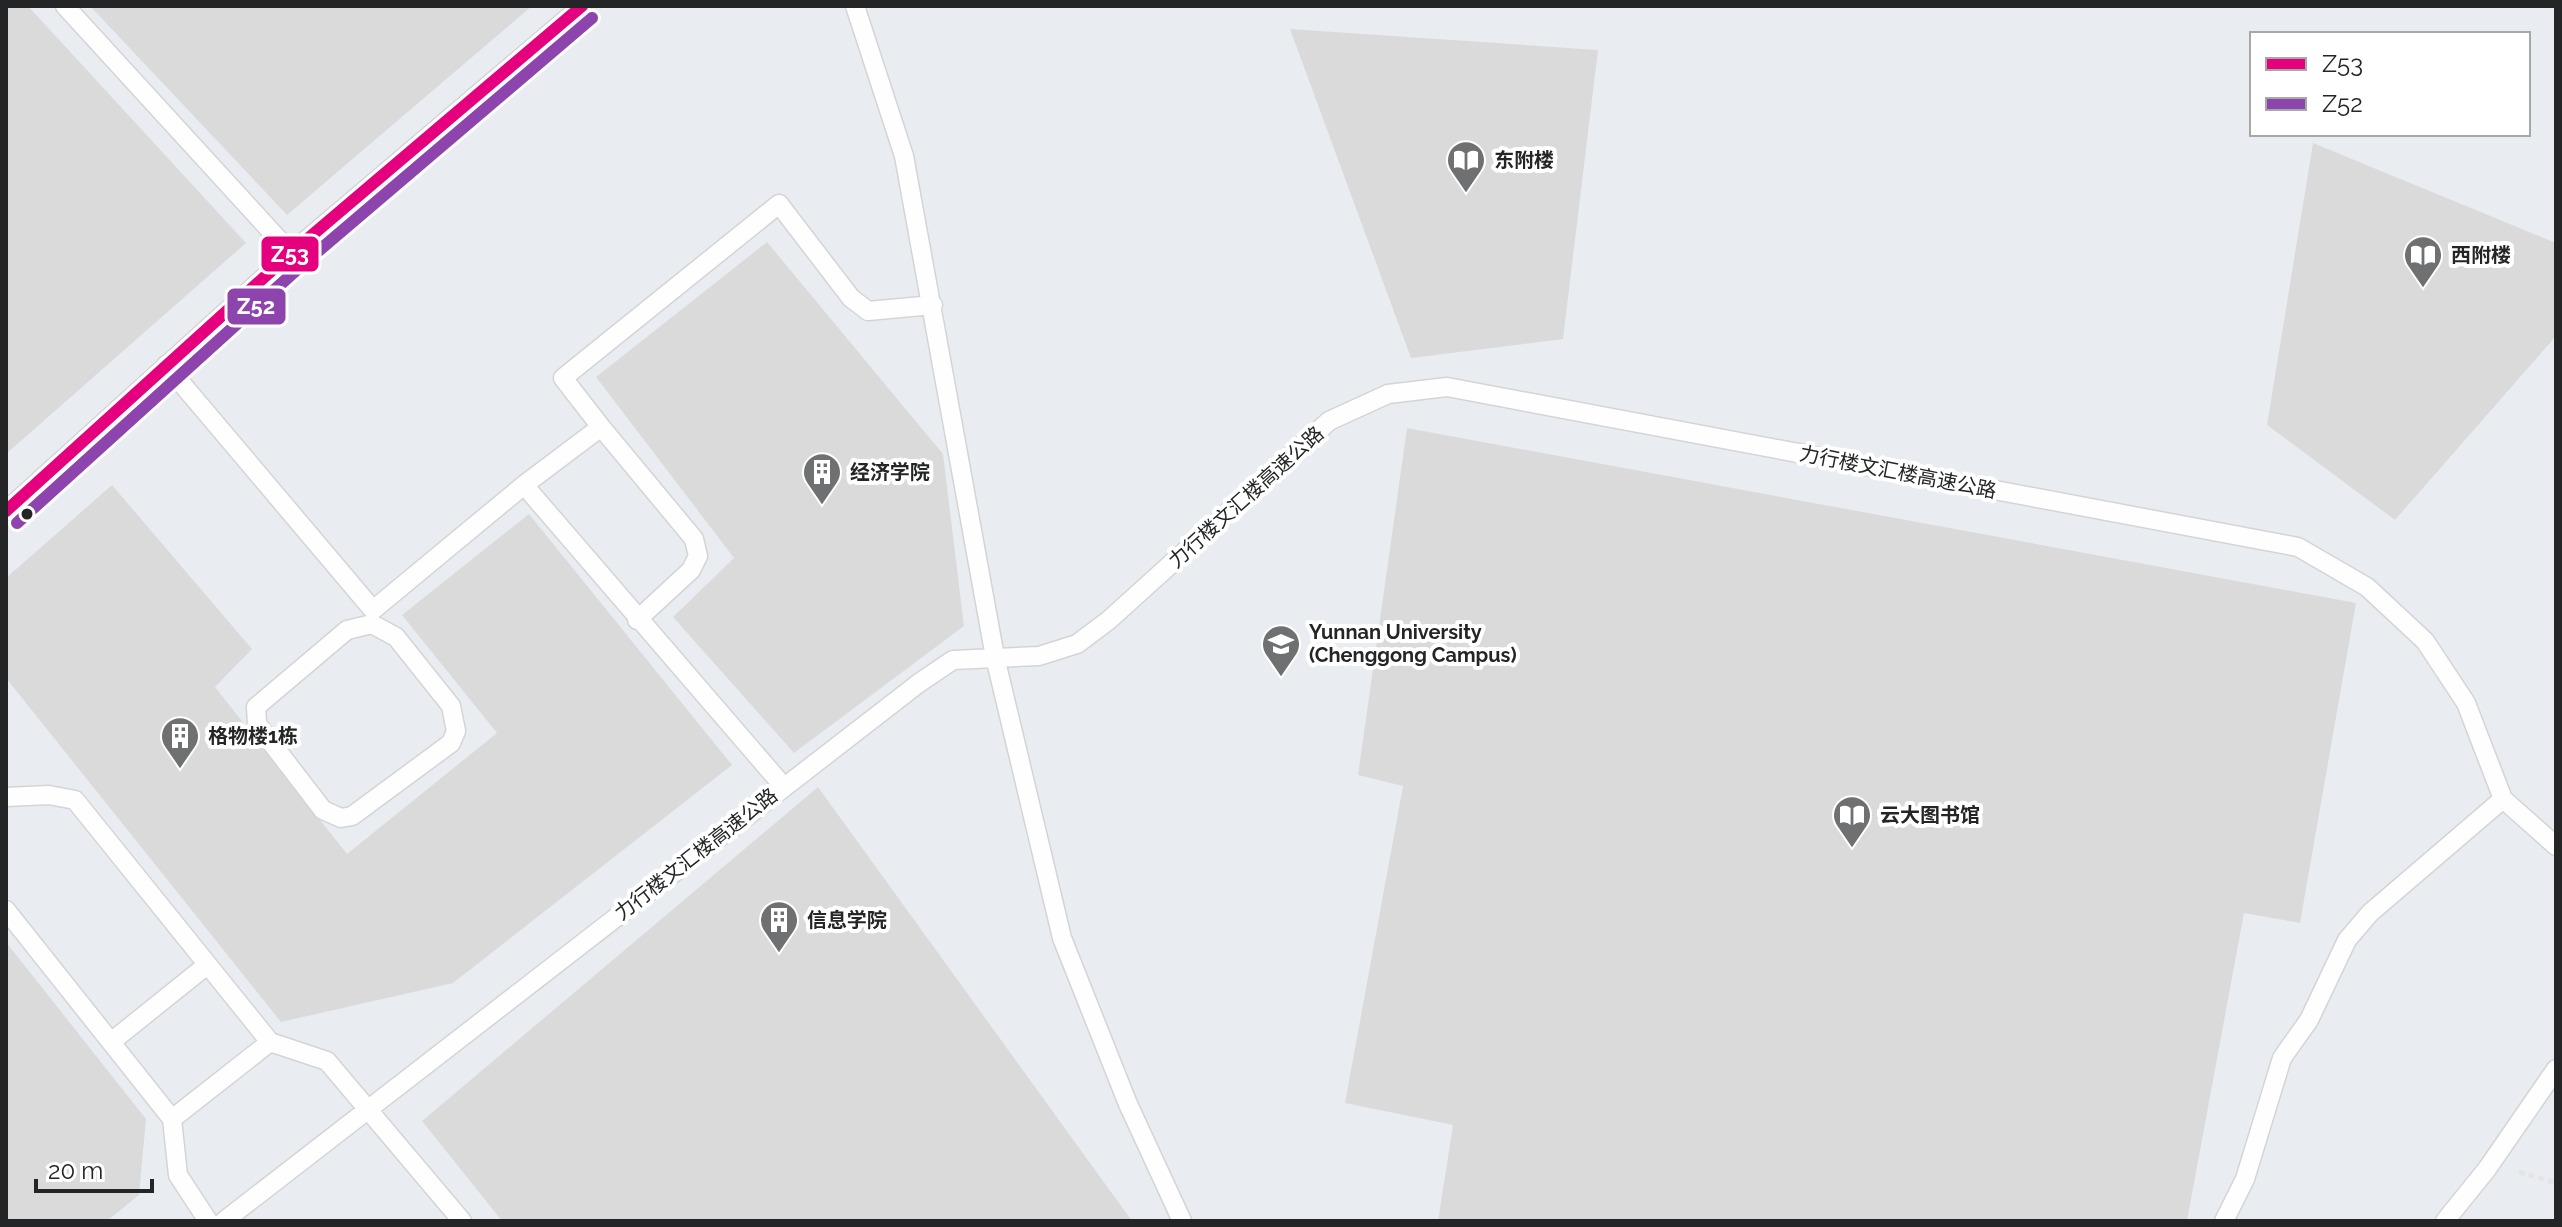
<svg xmlns="http://www.w3.org/2000/svg" width="2562" height="1227" viewBox="0 0 2562 1227" font-family="Raleway,'Noto Sans SC',sans-serif">
<style>
.built{fill:#e9edf2;fill-rule:evenodd}
.building{fill:#dbdadb}
.lines{fill:none;stroke-linecap:round;stroke-linejoin:round}
.service-casing{stroke:#d4d4d5;stroke-width:21}
.path{stroke:#e4e4e4;stroke-width:5;stroke-dasharray:6 4;stroke-linecap:butt}
.service{stroke:#fefeff;stroke-width:18}
.bus-1-casing{stroke:#fff;stroke-width:18}
.bus-2-casing{stroke:#fff;stroke-width:18}
.bus-1{stroke:#e5007d;stroke-width:12}
.bus-2{stroke:#8e44ad;stroke-width:12}
.bus-dot{fill:#242526;stroke:#fff;stroke-width:3}
.labels{text-anchor:middle;stroke-width:8;stroke-linejoin:round;paint-order:stroke}
.poi-label{font-size:20px;font-weight:bold;fill:#242526;stroke:#fff;text-anchor:start}
.street-label{font-size:20px;fill:#242526;stroke:#fff}
.line-badge{stroke:#fff;stroke-width:3}
.badge-label{font-size:22px;text-anchor:middle;font-weight:bold;fill:#fff}
</style>
<rect width="100%" height="100%" fill="#fafbfd"/>
<path class="built" d="M6,6H2556V1221H6ZM2252,34H2528V134H2252Z"/>
<path class="building" d="M6,6H28L246,243L6,454Z
M90,6H532L287,215Z
M1290,29L1598,50L1563,339L1411,358Z
M2313,143L2556,243V336L2395,520L2267,425Z
M767,242L943,454L964,626L794,753L673,617L734,558L596,377Z
M1407,428L2356,603L2300,923L2244,913L2187,1221H1438L1453,1125L1345,1103L1403,786L1358,775Z
M112,485L252,649L215,687L347,854L497,733L402,615L529,514L732,765L453,983L281,1022L6,678V578Z
M818,787L1132,1221H502L422,1121Z
M6,942L146,1119L139,1195L107,1221H6Z"/>
<g class="lines">
<g class="service-casing">
<path id="service" d="M65,6L291,253
M855,6L904,156L995,657L1062,938L1128,1104L1182,1221
M166,365L373,610L524,485L784,787
M601,427L694,539L698,556L691,570L637,620
M524,485L601,427L563,378L779,204L851,298L868,311L933,305
M6,511L291,253L582,6
M372,624L396,637L451,706L456,731L451,743L352,816L341,818L323,810L257,724L256,707L347,630Z
M6,797L49,795L75,800L270,1042L327,1061L462,1221
M6,910L172,1119L178,1175L208,1221
M111,1042L207,965
M172,1119L270,1042
M224,1221L919,683L953,660L1039,656L1077,644L1109,620L1329,421L1388,394L1447,387L2298,547L2367,587L2425,641L2466,703L2503,799L2556,846
M2224,1221L2245,1179L2282,1058L2309,1020L2347,940L2370,913L2503,799
M2445,1221L2487,1169L2556,1069"/>
</g>
<path class="path" d="M2519,1172L2556,1183"/>
<use href="#service" class="service"/>
<g class="bus-1-casing">
<path id="bus-1" d="M6,511L291,253L582,6"/>
</g>
<g class="bus-2-casing">
<path id="bus-2" d="M17,523L302,265L592,18"/>
</g>
<use href="#bus-1" class="bus-1"/>
<use href="#bus-2" class="bus-2"/>
</g>
<defs>
<g id="library-pin" transform="scale(2)"><path d="M0 17L-7.5 6A9.5 9.5 0 1 1 7.5 6Z" fill="#6f7071" stroke="#fff"/><path d="M-6-4Q-3-5.5-.7-3.5V5Q-3 3-6 4ZM6-4Q3-5.5 .7-3.5V5Q3 3 6 4Z" fill="#fff"/></g>
<g id="building-pin" transform="scale(2)"><path d="M0 17L-7.5 6A9.5 9.5 0 1 1 7.5 6Z" fill="#6f7071" stroke="#fff"/><path d="M-4-6H4V6H1V3H-1V6H-4ZM-2.5-4.3h1.7v1.8h-1.7ZM.8-4.3h1.7v1.8H.8ZM-2.5-1h1.7V.8h-1.7ZM.8-1h1.7V.8H.8Z" fill="#fff"/></g>
<g id="university-pin" transform="scale(2)"><path d="M0 17L-7.5 6A9.5 9.5 0 1 1 7.5 6Z" fill="#6f7071" stroke="#fff"/><path d="M0-5L7-2L0 1L-7-2ZM-4 1L0 2.5L4 1V4Q0 6-4 4Z" fill="#fff"/></g>
</defs>
<g fill-rule="evenodd">
<use href="#library-pin" x="1466" y="160"/>
<use href="#library-pin" x="2423" y="255"/>
<use href="#building-pin" x="822" y="472"/>
<use href="#university-pin" x="1281" y="644"/>
<use href="#building-pin" x="180" y="736"/>
<use href="#library-pin" x="1852" y="815"/>
<use href="#building-pin" x="779" y="920"/>
</g>
<circle class="bus-dot" cx="27" cy="514" r="7"/>
<g class="labels">
<g class="poi-label">
<text x="1494" y="167">东附楼</text>
<text x="2451" y="262">西附楼</text>
<text x="850" y="479">经济学院</text>
<text x="1309" y="639">Yunnan University<tspan x="1309" dy="23">(Chenggong Campus)</tspan></text>
<text x="208" y="743">格物楼1栋</text>
<text x="1880" y="822">云大图书馆</text>
<text x="807" y="927">信息学院</text>
</g>
<g class="street-label">
<text transform="translate(1898 472) rotate(11)" y="7">力行楼文汇楼高速公路</text>
<text transform="translate(1246 497) rotate(-42)" y="7">力行楼文汇楼高速公路</text>
<text transform="translate(696 854) rotate(-38)" y="7">力行楼文汇楼高速公路</text>
</g>
</g>
<g class="line-badge">
<rect x="260" y="235" width="60" height="38" rx="8" fill="#e5007d"/>
<rect x="226" y="287" width="61" height="39" rx="8" fill="#8e44ad"/>
</g>
<g class="badge-label">
<text x="290" y="262">Z53</text>
<text x="256" y="314">Z52</text>
</g>
<rect width="2562" height="1227" fill="none" stroke="#242526" stroke-width="16"/>
<rect x="2250" y="32" width="280" height="104" fill="#ffffff" stroke="#a7a8a8" stroke-width="2"/>
<rect x="2266" y="58" width="40" height="12" fill="#e5007d" stroke="#a7a8a8" stroke-width="2"/>
<text x="2322" y="72" font-size="24" fill="#242526">Z53</text>
<rect x="2266" y="98" width="40" height="12" fill="#8e44ad" stroke="#a7a8a8" stroke-width="2"/>
<text x="2322" y="112" font-size="24" fill="#242526">Z52</text>
<path d="M36 1179v12h116v-12" fill="none" stroke="#242526" stroke-width="4"/>
<text x="48" y="1179" font-size="24" fill="#242526" stroke="#ffffff" stroke-width="6" paint-order="stroke">20 m</text>
</svg>
